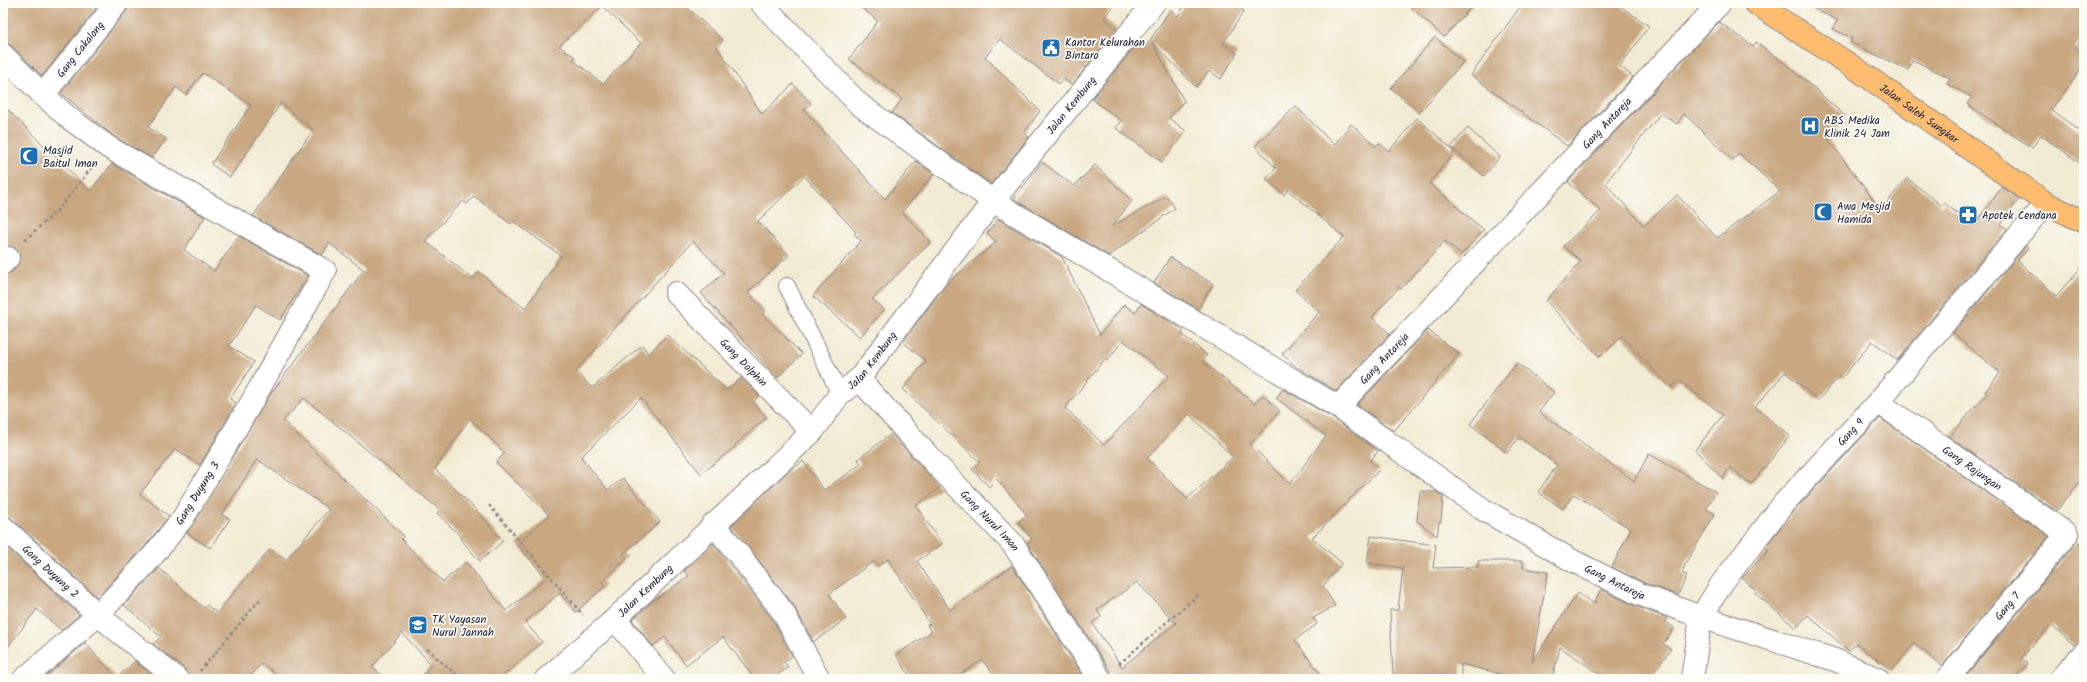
<svg xmlns="http://www.w3.org/2000/svg" width="2087" height="682" viewBox="0 0 2087 682" font-family="Kalam,sans-serif">
<style>
.building{fill:#c8a781;fill-rule:evenodd}
.lines{fill:none;stroke-linecap:round;stroke-linejoin:round}
.service-casing{stroke:#8a8687;stroke-width:18}
.minor-casing{stroke:#8a8687;stroke-width:24}
.trunk-casing{stroke:#8a8687;stroke-width:24}
.path{stroke:#8a8687;stroke-width:2.5;stroke-dasharray:3 3;stroke-linecap:butt}
.service{stroke:#fff;stroke-width:16}
.minor{stroke:#fff;stroke-width:22}
.trunk{stroke:#fdbc70;stroke-width:22}
.labels{text-anchor:middle;stroke-width:3.5;stroke-linejoin:round;paint-order:stroke}
.poi-label{font-size:11px;fill:#22223b;stroke:#fdfcf7;text-anchor:start}
.street-label{font-size:11px;fill:#22223b;stroke:#fdfcf7}
</style>
<rect width="100%" height="100%" fill="#fdfcf7"/>
<filter id="ink" filterUnits="userSpaceOnUse"><feTurbulence type="fractalNoise" baseFrequency=".025" numOctaves="2"/><feDisplacementMap in="SourceGraphic" scale="8" xChannelSelector="R" yChannelSelector="G"/><feConvolveMatrix kernelMatrix="1 2 1 2 8 2 1 2 1" color-interpolation-filters="sRGB"/></filter>
<filter id="wash" filterUnits="userSpaceOnUse"><feTurbulence type="fractalNoise" baseFrequency=".012" numOctaves="4" result="noise"/><feDisplacementMap in="SourceGraphic" scale="16" xChannelSelector="R" yChannelSelector="G"/><feGaussianBlur stdDeviation="0.9" result="paint"/><feColorMatrix in="noise" values="0 0 0 0 0 0 0 0 0 0 0 0 0 0 0 0 0 1.4 0 .05"/><feComposite in="paint" operator="in"/></filter>
<g filter="url(#wash)">
<rect width="100%" height="100%" fill="#f2ebd3"/>
<g id="blocks">
<path class="building" d="M3,3H88L96,9L42,76L12,46L3,43Z
M129,3H682L723,40L717,47L762,114L793,84L811,103L804,110L885,199L916,161L934,174L902,212L931,242L872,299L884,310L860,337L813,296L861,241L854,234L856,232L804,176L758,221L789,255L748,292L765,312L762,314L802,354L777,378L701,293L724,273L693,241L576,371L592,388L642,345L649,354L667,335L727,390L741,378L759,396L753,402L767,417L735,445L736,446L701,474L641,398L581,457L608,490L623,478L660,522L623,554L627,558L602,582L605,586L576,612L560,593L525,622L542,642L500,679H420L431,664L402,633L372,667L387,679H281L262,663L248,679H189L185,669L153,644L161,637L124,605L159,568L204,608L207,605L217,613L270,549L286,560L329,509L257,459L222,515L230,519L210,548L187,533L269,396L364,270L329,243L322,255L253,216L313,130L281,103L230,177L211,164L251,105L203,73L186,95L176,87L148,127L166,139L152,158L115,137L61,93L127,11ZM602,6L641,43L603,84L573,60L575,57L559,46ZM474,196L511,224L513,221L561,256L525,309L479,272L473,279L425,241L463,201L467,204ZM304,398L440,510L437,513L462,538L460,539L480,561L503,541L475,509L435,469L470,418L505,453L496,462L549,515L517,544L546,578L506,611L466,562L443,582L401,539L404,536L283,421Z
M856,3H1115L1104,18L1117,29L1072,85L1063,79L1059,84L1000,39L985,57L1040,111L1024,133L1029,137L991,184L892,113L902,99L849,59L878,21Z
M1186,3H1231L1244,11L1223,44L1237,53L1221,79L1209,71L1196,87L1152,42L1184,101L1169,118L1186,131L1162,162L1116,128L1122,121L1092,99L1136,45L1143,51L1170,10L1178,16Z
M1406,3H1475L1444,37Z
M1523,3H1616L1649,26L1620,66L1633,77L1567,146L1471,75Z
M1802,3H2084V36L2075,48L2084,55V65L2051,110L2084,134V166L2041,135L2032,148L1967,104L1972,97L1947,84L1950,78L1913,60L1908,70L1850,42L1852,38L1833,29L1837,20Z
M1719,22L1753,46L1756,42L1791,68L1845,116L1826,136L1881,210L1907,178L1942,206L1944,203L1974,226L2002,187L2019,199L2001,224L2007,229L1897,360L1872,341L1842,378L1840,376L1818,400L1785,372L1755,407L1790,436L1751,484L1730,467L1723,479L1695,450L1723,415L1679,380L1671,388L1622,336L1600,357L1546,301L1581,261L1563,246L1601,211L1568,182L1652,93L1653,94L1660,84ZM1661,113L1677,124L1684,114L1733,160L1739,153L1780,191L1717,238L1677,195L1644,226L1606,184L1607,181Z
M1435,37L1463,62L1419,113L1391,88Z
M3,105L90,191L112,164L205,217L184,250L214,271L239,236L308,276L280,320L256,305L229,346L254,362L230,399L236,403L200,465L175,449L140,494L169,516L142,550L97,597L11,518L3,515V275L12,272L20,261V254L17,249L11,246L3,247Z
M1296,106L1334,145L1351,124L1376,146L1379,143L1389,151L1417,118L1455,152L1429,183L1484,230L1461,255L1445,241L1401,289L1399,287L1372,317L1390,334L1336,391L1298,368L1282,354L1319,312L1295,290L1344,237L1288,190L1284,195L1266,179L1276,168L1255,146Z
M1468,128L1500,157L1484,176L1451,147Z
M1042,162L1074,186L1095,165L1132,201L1112,226L1167,196L1175,208L1109,256L1014,199Z
M998,219L1062,257L1100,335L1124,304L1135,313L1141,304L1184,330L1181,334L1207,355L1202,361L1255,404L1263,395L1280,411L1250,444L1290,484L1326,436L1276,398L1283,389L1331,417L1378,451L1370,461L1380,469L1312,538L1342,563L1323,586L1335,606L1313,618L1317,624L1295,640L1324,679H1112L1111,672L1027,543L1032,539L1018,522L1027,515L997,479L989,487L972,469L980,462L903,389L926,361L903,342L946,284L996,242L987,233ZM1123,340L1169,376L1104,445L1065,408L1104,360L1107,361ZM1189,414L1233,457L1187,499L1147,458ZM1137,582L1176,623L1122,667L1092,623L1101,617L1097,610Z
M2026,246L2028,249L2017,260L2056,296L2084,264V478L2056,511L1949,437L1987,393L1985,392L2000,373L1953,333Z
M1170,257L1213,284L1198,309L1154,283Z
M1428,330L1459,354L1394,431L1357,405Z
M1517,363L1554,392L1539,412L1634,481L1649,454L1716,492L1706,509L1715,514L1685,564L1682,573L1687,575L1678,595L1644,583L1612,567L1631,529L1574,494L1563,509L1538,492L1557,465L1519,437L1507,453L1470,424Z
M1880,418L2049,536L1942,666L1914,643L1892,671L1856,643L1849,651L1808,615L1796,628L1755,593L1756,591L1742,578L1769,550L1765,547L1794,511Z
M891,434L940,488L916,506L942,544L917,561L950,610L1012,566L1085,679H998L982,660L953,679H912L896,655L931,632L927,625L930,624L888,559L878,566L874,561L829,594L846,619L813,642L793,604L731,526L784,475L803,461L824,490L861,464L858,459Z
M1420,491L1437,492L1443,497L1441,522H1439L1437,536L1417,521Z
M1371,536L1436,545L1433,568L1478,567V561H1523V568L1548,572L1532,662L1578,593L1594,604L1601,589L1635,606L1667,618L1665,621L1674,628L1663,644L1671,649L1649,679H1607L1560,647L1552,679H1521L1461,664V679L1393,677L1390,610H1398L1403,568L1367,563Z
M2077,542L2084,549V641L2074,645L2051,625L2021,658L2027,664L2014,679H1963Z
M713,543L772,619L792,656L784,662L788,667L772,679H755L723,637L686,665L665,637L653,646L632,620L650,603L689,576L684,571Z
M3,544L79,615L61,630L37,609L3,653Z
M85,643L117,678L135,661L157,679H43Z"/>
</g>
</g>
<g filter="url(#ink)">
<use href="#blocks" fill-opacity="0" stroke="#8a8687" stroke-width="1"/>
<g class="lines">
<g class="service-casing">
<path id="service" d="M787,286L840,394"/>
</g>
<g class="minor-casing">
<g id="minor">
<path id="s1" d="M761,3L860,105L993,201L1338,407L1484,510L1573,561L1639,594L1701,617L1835,660L1878,679"/>
<path d="M3,55L43,95L69,118L108,147L325,271L254,398L183,518L151,558L98,615L24,679"/>
<path id="s2" d="M43,95L117,3"/>
<path d="M3,263L8,258"/>
<path id="s3" d="M676,293L812,432"/>
<path id="s4" d="M859,379L933,461L1013,544L1100,679"/>
<path id="s5" d="M1878,402L2067,534L1947,679"/>
<path id="s6" d="M1338,407L1720,3"/>
<path d="M713,524L737,552L783,612L819,679"/>
<path id="s7" d="M3,527L98,615L177,679"/>
<path d="M615,619L664,679"/>
<path id="s8" d="M546,679L615,619L812,432L840,394L859,379L993,201L1154,3"/>
<path id="s9" d="M1692,679L1701,617L1722,583L1784,503L1878,402L2046,203"/>
<path d="M2060,679L2084,653"/>
</g>
</g>
<g class="trunk-casing">
<g id="trunk">
<path id="s10" d="M1755,3L1858,70L2046,203L2084,222"/>
</g>
</g>
<path class="path" d="M25,240L58,210L92,167
M489,505L583,615
M427,649L461,679
M1119,664L1198,595
M200,671L262,597"/>
<use href="#service" class="service"/>
<use href="#minor" class="minor"/>
<use href="#trunk" class="trunk"/>
</g>
</g>
<defs>
<g id="civic-square" transform="scale(1)"><rect x="-9" y="-9" width="18" height="18" rx="4" fill="#1f6fb2" stroke="#fdfcf7"/><path d="M-.6-6.5H3V-4.5H.6V-3L4-1V1h2V6H-6V1h2V-1L-.6-3ZM-1.2 2.5V6h2.4V2.5Z" fill="#fff"/></g>
<g id="hospital-square" transform="scale(1)"><rect x="-9" y="-9" width="18" height="18" rx="4" fill="#1f6fb2" stroke="#fdfcf7"/><path d="M-5-5h3v3.5h4V-5h3V5h-3V1.5h-4V5h-3Z" fill="#fff"/></g>
<g id="mosque-square" transform="scale(1)"><rect x="-9" y="-9" width="18" height="18" rx="4" fill="#1f6fb2" stroke="#fdfcf7"/><path d="M3.5-4.9A6 6 0 1 0 3.5 4.9A5 5 0 1 1 3.5-4.9Z" fill="#fff"/></g>
<g id="pharmacy-square" transform="scale(1)"><rect x="-9" y="-9" width="18" height="18" rx="4" fill="#1f6fb2" stroke="#fdfcf7"/><path d="M-2-6h4v4h4v4h-4v4h-4v-4h-4v-4h4Z" fill="#fff"/></g>
<g id="school-square" transform="scale(1)"><rect x="-9" y="-9" width="18" height="18" rx="4" fill="#1f6fb2" stroke="#fdfcf7"/><path d="M0-5L7-2L0 1L-7-2ZM-4 1L0 2.5L4 1V4Q0 6-4 4Z" fill="#fff"/></g>
</defs>
<g fill-rule="evenodd">
<use href="#civic-square" x="1051" y="48"/>
<use href="#hospital-square" x="1810" y="126"/>
<use href="#mosque-square" x="29" y="156"/>
<use href="#mosque-square" x="1823" y="212"/>
<use href="#pharmacy-square" x="1968" y="215"/>
<use href="#school-square" x="418" y="625"/>
</g>
<g class="labels">
<g class="poi-label">
<text x="1065" y="46">Kantor Kelurahan<tspan x="1065" dy="13">Bintaro</tspan></text>
<text x="1824" y="124">ABS Medika<tspan x="1824" dy="13">Klinik 24 Jam</tspan></text>
<text x="43" y="154">Masjid<tspan x="43" dy="13">Baitul Iman</tspan></text>
<text x="1837" y="210">Awa Mesjid<tspan x="1837" dy="13">Hamida</tspan></text>
<text x="1982" y="219">Apotek Cendana</text>
<text x="432" y="623">TK Yayasan<tspan x="432" dy="13">Nurul Jannah</tspan></text>
</g>
<g class="street-label">
<text dy="4" stroke="none"><textPath href="#s2" startOffset="59">Gang Cakalong</textPath></text>
<text dy="4" stroke="none"><textPath href="#s8" startOffset="781">Jalan Kembung</textPath></text>
<text dy="4" stroke="none"><textPath href="#s10" startOffset="198">Jalan Saleh Sungkar</textPath></text>
<text dy="4" stroke="none"><textPath href="#s6" startOffset="391">Gang Antareja</textPath></text>
<text dy="4" stroke="none"><textPath href="#s6" startOffset="67">Gang Antareja</textPath></text>
<text dy="4" stroke="none"><textPath href="#s8" startOffset="457">Jalan Kembung</textPath></text>
<text dy="4" stroke="none"><textPath href="#s3" startOffset="97">Gang Dolphin</textPath></text>
<text dy="4" stroke="none"><textPath href="#s9" startOffset="301">Gang 9</textPath></text>
<text dy="4" stroke="none"><textPath href="#s5" startOffset="115">Gang Rajungan</textPath></text>
<text transform="translate(197 493) rotate(-58)" y="4">Gang Duyung 3</text>
<text dy="4" stroke="none"><textPath href="#s4" startOffset="193">Gang Nurul Iman</textPath></text>
<text dy="4" stroke="none"><textPath href="#s7" startOffset="65">Gang Duyung 2</textPath></text>
<text dy="4" stroke="none"><textPath href="#s1" startOffset="1036">Gang Antareja</textPath></text>
<text dy="4" stroke="none"><textPath href="#s8" startOffset="133">Jalan Kembung</textPath></text>
<text transform="translate(2007 606) rotate(-50)" y="4">Gang 7</text>
</g>
</g>
<rect width="2087" height="682" fill="none" stroke="#fdfcf7" stroke-width="16"/>
</svg>
